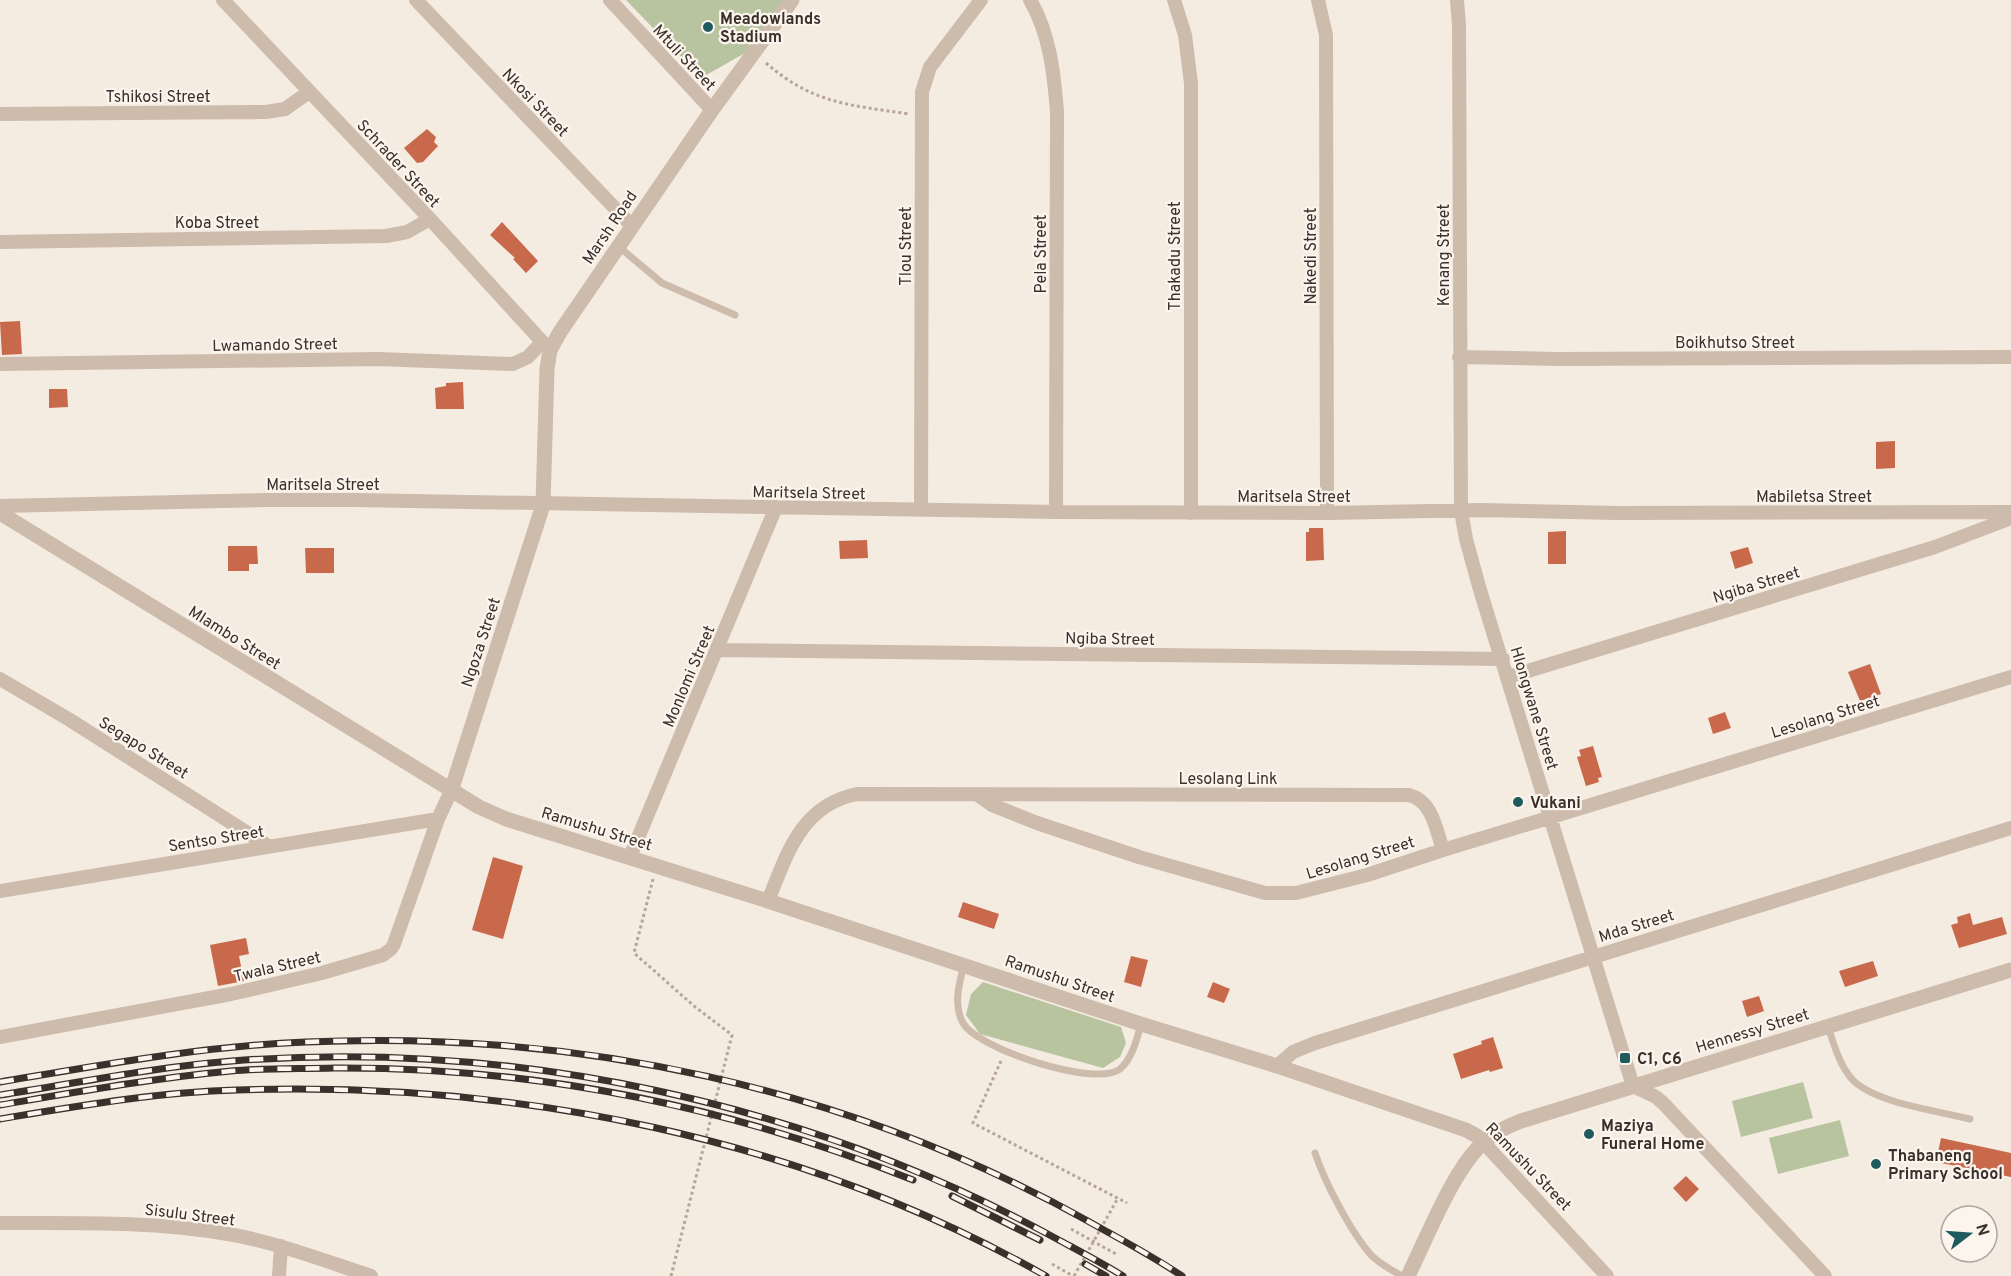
<svg xmlns="http://www.w3.org/2000/svg" width="2011" height="1276" viewBox="0 0 2011 1276" font-family="Overpass,sans-serif">
<style>
.green{fill:#b8c4a0}
.building{fill:#c8694b}
.lines{fill:none;stroke-linecap:round;stroke-linejoin:round}
.path{stroke:#b9a596;stroke-width:3;stroke-dasharray:3 3;stroke-linecap:butt}
.service{stroke:#cdbbac;stroke-width:7}
.minor{stroke:#cdbbac;stroke-width:14}
.tertiary{stroke:#cdbbac;stroke-width:15}
.rail-casing{stroke:#3b302b;stroke-width:7}
.rail{stroke:#fbf5ee;stroke-width:4.5;stroke-dasharray:14;stroke-linecap:butt}
.poi-dot{fill:#1f5a5e;stroke:#fbf5ee;stroke-width:2}
.labels{text-anchor:middle;stroke-width:4.5;stroke-linejoin:round;paint-order:stroke}
.poi-label{font-size:16px;font-weight:bold;fill:#3b302b;stroke:#fbf5ee;text-anchor:start}
.street-label{font-size:16px;fill:#3b302b;stroke:#fbf5ee}
</style>
<rect width="100%" height="100%" fill="#f4ebe1"/>
<path class="green" d="M626,0H784L745,53L701,78Z
M983,982L1121,1027L1126,1043L1120,1057L1103,1068L980,1034L966,1015L971,994Z
M1803,1082L1813,1118L1741,1137L1732,1101Z
M1840,1120L1849,1156L1778,1174L1769,1138Z"/>
<path class="building" d="M427,129L436,137L434,142L438,146L423,162L417,163L404,148Z
M502,222L538,261L526,273L513,259L515,258L490,235Z
M20,321L22,354L2,355L0,322Z
M463,382L464,409H436L435,388L446,386V383Z
M49,389H67L68,407L49,408Z
M1895,441V468L1876,469V442Z
M1309,528H1323L1324,560L1306,561V532H1309Z
M1566,531V564H1548V532Z
M867,540L868,558L840,559L839,541Z
M228,546H257L258,564H249V571H228Z
M1748,547L1753,563L1735,569L1730,552Z
M305,548H334V573H306Z
M1870,664L1881,694L1860,701L1848,672Z
M1725,712L1731,728L1713,734L1708,718Z
M1593,746L1602,777L1598,778L1599,782L1586,786L1577,757L1581,756L1579,750Z
M493,857L523,866L503,939L472,930Z
M963,902L999,914L994,929L958,917Z
M1970,913L1973,925L2002,917L2007,934L1959,948L1951,925L1958,923L1957,917Z
M246,938L249,954L239,956L244,981L218,986L210,945Z
M1131,956L1148,960L1141,987L1124,982Z
M1873,961L1878,976L1845,987L1839,971Z
M1213,982L1230,989L1224,1003L1207,997Z
M1759,996L1764,1011L1747,1017L1742,1001Z
M1493,1037L1503,1068L1490,1072L1489,1070L1461,1079L1453,1054L1482,1044L1481,1041Z
M1941,1138L2011,1153V1177L1936,1162Z
M1686,1176L1699,1189L1686,1202L1673,1188Z"/>
<g class="lines">
<path class="path" d="M766,63C813,104 850,105 909,114
M653,879L634,953L694,1006L732,1035L671,1276
M1001,1061L973,1123L1127,1203
M1071,1229L1116,1254
M1052,1264L1073,1276
M1074,1276L1118,1198"/>
<path class="service" d="M618,246L662,283L735,315
M964,965C959,984 953,1005 963,1023C978,1049 1095,1088 1120,1069C1132,1059 1137,1039 1141,1024
M1828,1027C1834,1044 1839,1064 1851,1078C1872,1103 1939,1111 1970,1119
M1315,1153C1325,1183 1351,1232 1371,1255C1380,1264 1391,1270 1402,1276"/>
<path class="minor" d="M223,0L430,219L547,347
M416,0L632,226
M610,0L712,110
M1030,0C1050,34 1054,74 1057,112L1056,512
M1174,0L1185,35L1191,83V513
M1318,0L1326,35L1327,513
M1457,0L1459,25L1461,511L1466,539L1480,590L1633,1086L1656,1097L1664,1104L1825,1276
M0,114L266,112L285,109L309,92
M0,242L386,236L407,232L430,219
M1459,357L1557,359L2011,357
M0,364L378,359L513,364L528,357L542,342
M0,506L265,500H355L1056,512L1327,513L1482,510L1617,513L2011,512
M921,510L922,92L930,67L981,0
M718,650L1503,659
M1508,677L1935,547L2011,518
M0,679L70,720L268,846
M978,795L992,805L1037,823L1139,857L1265,893H1296L1367,875L1443,850L2011,677
M630,857L776,507
M0,891L438,819
M768,901C787,854 801,805 857,794L1409,795C1433,801 1436,830 1443,850
M0,1037L231,994L322,973L383,955L391,949L394,944L438,819L451,791
M1277,1066L1293,1052L1315,1043L2011,828
M1483,1142L1607,1276
M0,1223C78,1223 157,1221 234,1235C281,1244 325,1261 371,1276
M279,1276L281,1246"/>
<path class="tertiary" d="M0,513L479,807L506,819L768,901L1141,1024L1277,1066L1466,1130L1477,1136L1483,1142
M451,791L543,505L547,369L550,350L560,332L712,110L792,0
M1408,1276C1427,1238 1453,1169 1484,1142C1495,1132 1508,1126 1521,1121L2011,970"/>
<g class="rail-casing">
<path id="rail" d="M0,1082C101,1065 204,1046 306,1042C579,1030 846,1087 1086,1220C1118,1238 1151,1255 1182,1276
M0,1095C77,1083 154,1067 232,1061C514,1039 809,1103 1057,1239C1079,1251 1102,1263 1123,1276
M0,1105C77,1092 154,1078 231,1071C265,1068 300,1069 334,1068C533,1067 729,1106 913,1180
M0,1119C78,1106 158,1092 237,1090C517,1081 800,1137 1046,1276
M952,1196L1040,1240
M1085,1264L1106,1276"/>
</g>
<use href="#rail" class="rail"/>
</g>
<g class="poi-dot">
<circle cx="708" cy="27" r="6"/>
<circle cx="1518" cy="802" r="6"/>
<rect x="1619" y="1052" width="12" height="12" rx="3"/>
<circle cx="1589" cy="1134" r="6"/>
<circle cx="1876" cy="1164" r="6"/>
</g>
<g class="labels">
<g class="poi-label">
<text x="720" y="24">Meadowlands<tspan x="720" dy="18">Stadium</tspan></text>
<text x="1530" y="808">Vukani</text>
<text x="1637" y="1064">C1, C6</text>
<text x="1601" y="1131">Maziya<tspan x="1601" dy="18">Funeral Home</tspan></text>
<text x="1888" y="1161">Thabaneng<tspan x="1888" dy="18">Primary School</tspan></text>
</g>
<g class="street-label">
<text transform="translate(685 57) rotate(47)" y="6">Mtuli Street</text>
<text x="158" y="102">Tshikosi Street</text>
<text transform="translate(536 102) rotate(46)" y="6">Nkosi Street</text>
<text transform="translate(399 163) rotate(47)" y="6">Schrader Street</text>
<text x="217" y="228">Koba Street</text>
<text transform="translate(609 227) rotate(-56)" y="6">Marsh Road</text>
<text transform="translate(905 246) rotate(-90)" y="6">Tlou Street</text>
<text transform="translate(1040 254) rotate(-90)" y="6">Pela Street</text>
<text transform="translate(1443 255) rotate(-90)" y="6">Kenang Street</text>
<text transform="translate(1174 256) rotate(-90)" y="6">Thakadu Street</text>
<text transform="translate(1310 256) rotate(-90)" y="6">Nakedi Street</text>
<text x="1735" y="348">Boikhutso Street</text>
<text transform="translate(275 344) rotate(-1)" y="6">Lwamando Street</text>
<text x="323" y="490">Maritsela Street</text>
<text transform="translate(809 492) rotate(1)" y="6">Maritsela Street</text>
<text x="1294" y="502">Maritsela Street</text>
<text x="1814" y="502">Mabiletsa Street</text>
<text transform="translate(1756 584) rotate(-17)" y="6">Ngiba Street</text>
<text transform="translate(235 637) rotate(32)" y="6">Mlambo Street</text>
<text transform="translate(1110 638) rotate(1)" y="6">Ngiba Street</text>
<text transform="translate(480 642) rotate(-72)" y="6">Ngoza Street</text>
<text transform="translate(688 676) rotate(-67)" y="6">Monlomi Street</text>
<text transform="translate(1535 708) rotate(73)" y="6">Hlongwane Street</text>
<text transform="translate(1825 716) rotate(-17)" y="6">Lesolang Street</text>
<text transform="translate(144 747) rotate(32)" y="6">Segapo Street</text>
<text x="1228" y="784">Lesolang Link</text>
<text transform="translate(597 828) rotate(17)" y="6">Ramushu Street</text>
<text transform="translate(216 838) rotate(-9)" y="6">Sentso Street</text>
<text transform="translate(1360 857) rotate(-17)" y="6">Lesolang Street</text>
<text transform="translate(1636 925) rotate(-17)" y="6">Mda Street</text>
<text transform="translate(277 966) rotate(-13)" y="6">Twala Street</text>
<text transform="translate(1060 978) rotate(19)" y="6">Ramushu Street</text>
<text transform="translate(1752 1030) rotate(-17)" y="6">Hennessy Street</text>
<text transform="translate(1529 1166) rotate(46)" y="6">Ramushu Street</text>
<text transform="translate(190 1214) rotate(7)" y="6">Sisulu Street</text>
</g>
</g>
<g transform="translate(1969 1234) rotate(73)"><circle r="28" fill="#fbf5ee" stroke="#aea6a0" stroke-width="1.5"/>
<path d="M0-4.5L10 22L0 15L-10 22Z" fill="#1f5a5e"/>
<text y="-9" font-size="16" font-weight="bold" text-anchor="middle" fill="#3b302b">N</text>
</g>
</svg>
